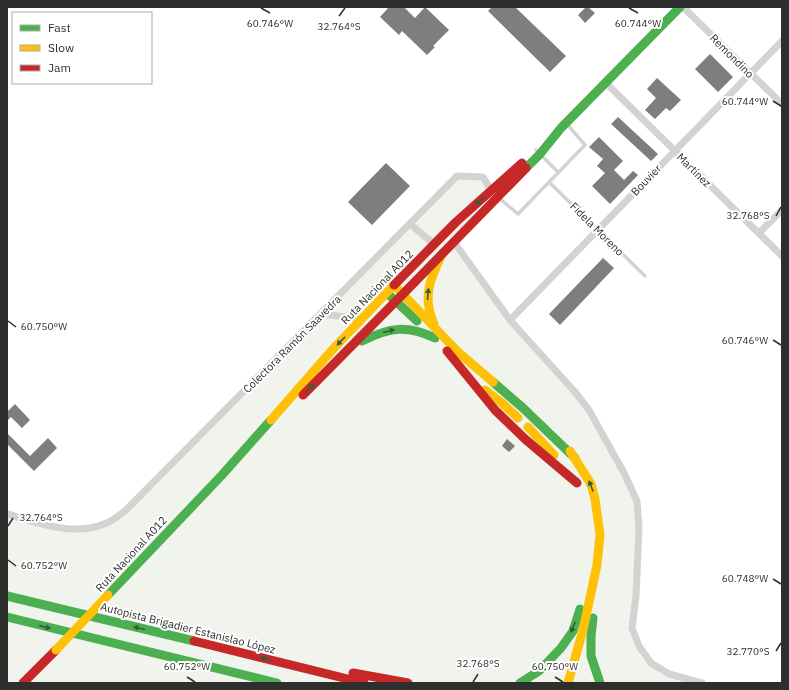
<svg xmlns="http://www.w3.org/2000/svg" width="789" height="690" viewBox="0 0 789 690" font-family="'IBM Plex Sans',sans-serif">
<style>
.green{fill:#f1f3ed}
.building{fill:#7e7e7e}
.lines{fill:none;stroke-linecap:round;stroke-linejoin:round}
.lane{stroke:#d3d3d3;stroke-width:3.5}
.street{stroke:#d3d3d3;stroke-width:7}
.fast{stroke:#4caf50;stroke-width:9}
.slow{stroke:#ffc107;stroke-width:9}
.jam{stroke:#c62828;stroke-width:9}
.slow-bridge{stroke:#ffc107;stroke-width:9}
.oneway{fill:#385b3a}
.ticks{fill:none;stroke:#2e2e2e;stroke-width:1.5}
.labels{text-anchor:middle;stroke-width:4;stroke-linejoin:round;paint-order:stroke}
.street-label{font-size:11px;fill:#2e2e2e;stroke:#fff}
.ticks-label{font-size:10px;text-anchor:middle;fill:#2e2e2e;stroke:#fff;stroke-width:4;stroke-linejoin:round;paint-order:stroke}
</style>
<rect width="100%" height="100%" fill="#fff"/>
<path class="green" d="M457,176L483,177L498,197L454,242L510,320L575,392L637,501L632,628L651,663L669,674L702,683H7V514L64,529L109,522Z"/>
<path class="building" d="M389,7H404L415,18L425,7L449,30L433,46L435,47L427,55L402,31L399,35L380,17Z
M492,7H515L566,56L550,72L488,11Z
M586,7H588L595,13L585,23L578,15Z
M710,54L733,77L718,92L695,69Z
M657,78L681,100L670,111L666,108L655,119L645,110L656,98L647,89Z
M618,117L658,154L651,161L611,124Z
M599,137L623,161L614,170L624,180L633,171L638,175L610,204L592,186L605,173L597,166L603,159L589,147Z
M386,163L410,186L372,225L348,202Z
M603,258L614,268L560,325L549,314Z
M15,404L30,420L22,428L11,417L7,421V412Z
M7,433L30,456L48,438L57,448L34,471L7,444Z
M507,439L515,446L509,452L502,446Z"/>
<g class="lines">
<path class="lane" d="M536,150L558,172
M549,182L645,276
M499,198L518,214L585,145L567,124"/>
<path class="street" d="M683,7L782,104
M606,83L782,256
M410,224L434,244
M759,233L782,210
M454,242L510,320L575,392L589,410L624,473L637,501L639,527L636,596L632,628L639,646L651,663L669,674L702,683
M322,314L361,319
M510,320L782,41
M7,514C40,523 75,538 109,522C115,519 121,514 126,510L457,176L483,177L491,190"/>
<path class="fast" d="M526,168L540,154L561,128L680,7
M387,293L417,321
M362,341C390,327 407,325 435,338
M493,382L523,408L575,458
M108,595L222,475L271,420
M7,596L194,641
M7,617L277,683
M593,618L591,636V656L600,683
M520,683L539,671L561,648L573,631L580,609"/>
<path class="slow" d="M434,324C422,297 430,279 442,254
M485,390L502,403L518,418
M271,420L334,348L394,285L458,352L493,382
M528,427L554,455
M568,683L583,630L597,565L600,534L595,499L591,484L570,451"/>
<path class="jam" d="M394,285L456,222L522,163
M403,294L526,168
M447,351L495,410L525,439L577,483
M303,395L402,295
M194,641L364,683
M353,673L408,683
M23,683L56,650"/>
<path class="slow-bridge" d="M56,650L108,595"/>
</g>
<defs><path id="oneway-solid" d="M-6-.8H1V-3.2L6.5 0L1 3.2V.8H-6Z"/></defs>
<g class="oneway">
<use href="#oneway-solid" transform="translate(480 201) rotate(138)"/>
<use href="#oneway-solid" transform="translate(428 294) rotate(-85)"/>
<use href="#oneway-solid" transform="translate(389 331) rotate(-15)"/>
<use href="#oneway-solid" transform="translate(341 341) rotate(134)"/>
<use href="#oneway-solid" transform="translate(310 388) rotate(-45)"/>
<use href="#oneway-solid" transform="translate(591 486) rotate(-111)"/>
<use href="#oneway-solid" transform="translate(45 627) rotate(14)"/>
<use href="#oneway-solid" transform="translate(573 627) rotate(112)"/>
<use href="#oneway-solid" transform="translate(139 628) rotate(-166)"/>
<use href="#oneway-solid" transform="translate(266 659) rotate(-166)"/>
</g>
<path class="ticks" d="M261,8L270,13M629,8L638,13M339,16L345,8M773,101L781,106M776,216L781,207M8,321L16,327M773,340L781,345M8,526L13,518M8,560L16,566M773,579L781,584M776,651L781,643M187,677L195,682M555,677L563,682M473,682L478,674"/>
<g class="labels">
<g class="street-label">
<text transform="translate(732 56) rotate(45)" y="4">Remondino</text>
<text transform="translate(694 170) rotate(45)" y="4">Martínez</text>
<text transform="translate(646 180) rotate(-46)" y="4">Bouvier</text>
<text transform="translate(597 229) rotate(45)" y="4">Fidela Moreno</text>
<text transform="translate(377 287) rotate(-46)" y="4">Ruta Nacional A012</text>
<text transform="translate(292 344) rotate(-45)" y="4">Colectora Ramón Saavedra</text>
<text transform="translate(131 554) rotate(-47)" y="4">Ruta Nacional A012</text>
<text transform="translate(188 628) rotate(14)" y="4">Autopista Brigadier Estanislao López</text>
</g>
</g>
<g class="ticks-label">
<text x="270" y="27">60.746°W</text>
<text x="638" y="27">60.744°W</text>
<text x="339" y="30">32.764°S</text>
<text x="745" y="105">60.744°W</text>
<text x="748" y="219">32.768°S</text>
<text x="44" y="330">60.750°W</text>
<text x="745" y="344">60.746°W</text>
<text x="41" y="521">32.764°S</text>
<text x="44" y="569">60.752°W</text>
<text x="745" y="582">60.748°W</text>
<text x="748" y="655">32.770°S</text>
<text x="478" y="667">32.768°S</text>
<text x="187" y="670">60.752°W</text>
<text x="555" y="670">60.750°W</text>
</g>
<rect width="789" height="690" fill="none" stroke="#2e2e2e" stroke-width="16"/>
<rect x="12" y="12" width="140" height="72" fill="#ffffff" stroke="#ababab"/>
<rect x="20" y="25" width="20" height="6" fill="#4caf50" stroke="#ababab"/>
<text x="48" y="32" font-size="12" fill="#2e2e2e">Fast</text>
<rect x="20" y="45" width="20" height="6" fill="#ffc107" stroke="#ababab"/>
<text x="48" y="52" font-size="12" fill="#2e2e2e">Slow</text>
<rect x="20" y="65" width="20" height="6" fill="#c62828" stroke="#ababab"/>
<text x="48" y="72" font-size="12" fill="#2e2e2e">Jam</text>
</svg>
